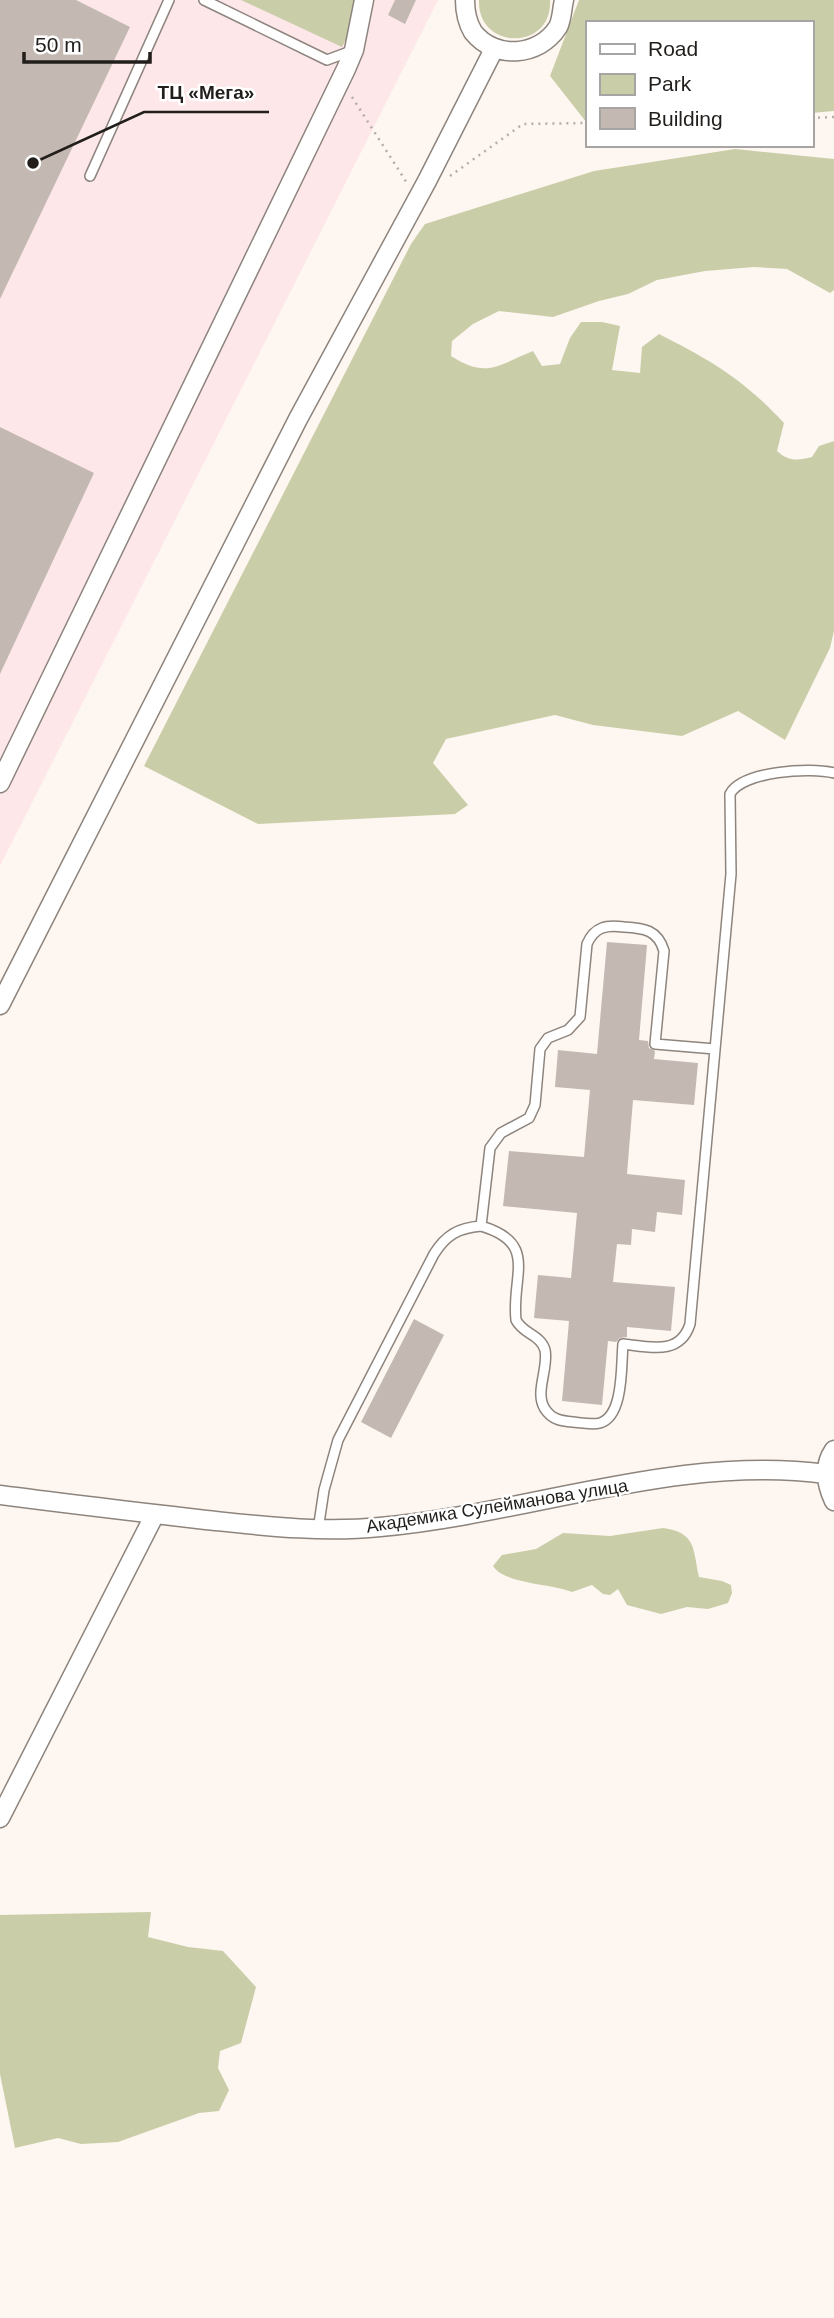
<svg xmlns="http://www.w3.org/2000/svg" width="834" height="2318" viewBox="0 0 834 2318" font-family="Helvetica,sans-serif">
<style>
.commercial{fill:#fde7e9}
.green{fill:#cacea8}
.building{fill:#c3b9b2}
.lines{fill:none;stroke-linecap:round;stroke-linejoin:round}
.service-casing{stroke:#8d847d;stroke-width:12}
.minor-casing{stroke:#8d847d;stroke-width:21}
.path{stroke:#b4ada8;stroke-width:2.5;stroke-dasharray:2 5;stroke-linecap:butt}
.service{stroke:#fff;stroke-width:9}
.minor{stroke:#fff;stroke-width:18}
.labels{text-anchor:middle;stroke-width:5;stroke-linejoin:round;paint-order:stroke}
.street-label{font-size:18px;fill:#211e1b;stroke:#fff}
.leader{fill:none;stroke:#211e1b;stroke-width:2.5}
.callout-dot{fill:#211e1b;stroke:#fff;stroke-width:2.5}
.callout-label{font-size:19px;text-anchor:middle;font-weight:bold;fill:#211e1b;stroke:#fff;stroke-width:5;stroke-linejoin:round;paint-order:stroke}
</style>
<rect width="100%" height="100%" fill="#fef6f0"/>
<path class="commercial" d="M0,0H438L0,866Z"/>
<path class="green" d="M241,0H356V5L347,37L342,47Z
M479,0H550C553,51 477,51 479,0Z
M579,0H834V111L811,113V23H587V123L550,76Z
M735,149L834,159V290L830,293L787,269L754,267L705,271L657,280L628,294L599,301L553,317L499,311L473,324L452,341L451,356C487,379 498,365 533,351L542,366L560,364L570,338L581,322H602L620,326L612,370L640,373L642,347L659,334C712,361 743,379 784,423L777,451C788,461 797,461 812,457L819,446L834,441V631L830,648L785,740L738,711L682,736L593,725L555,715L446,739L433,763L468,805L455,814L258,824L144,766L411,244L425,224L594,171Z
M663,1528C697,1532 693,1551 699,1577L722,1581L731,1585L732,1593L728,1603L708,1609L687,1607L661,1614L627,1605L618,1589L610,1595L603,1594L592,1585L572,1592C553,1584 504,1584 493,1566L502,1555L536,1549L563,1533L610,1536Z
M151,1912L148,1937L188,1947L223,1951L256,1987L241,2043L220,2051L218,2068L229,2090L219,2111L199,2113L118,2142L81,2144L58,2138L15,2148L0,2074V1915Z"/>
<path class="building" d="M0,0H76L130,27L0,299Z
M395,0H416L405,24L388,15Z
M0,427L94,473L0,674Z
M607,942L647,945L639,1040L648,1041L649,1048L655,1051L654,1059L698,1063L694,1105L633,1100L627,1174L685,1180L682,1215L657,1212L655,1232L632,1229L631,1245L617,1244L613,1282L675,1287L671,1331L627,1327V1337L620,1338L616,1342L608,1341L602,1405L562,1401L569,1321L534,1318L538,1275L571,1278L577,1213L503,1206L509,1151L584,1157L590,1090L555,1087L558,1050L597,1054Z
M414,1319L444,1335L391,1438L361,1422Z"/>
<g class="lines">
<g class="service-casing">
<path id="service" d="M204,0L327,60L351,51
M90,176L169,0
M715,1049L655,1044L664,951C658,930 644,928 624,927C617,926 609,925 602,928C594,931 590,937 587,944L580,1017L568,1030L548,1038L540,1049L535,1105L529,1118L501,1133L490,1148L481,1226C539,1243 511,1276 516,1320C523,1334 541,1335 545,1350C549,1368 534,1393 545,1409C552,1420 562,1421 573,1422C582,1423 592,1425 600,1423C624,1416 621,1365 623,1344C649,1347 680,1356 690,1324L731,874L730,794C742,771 811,767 834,773
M318,1530L324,1490L338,1440L434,1254C446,1235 458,1228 481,1226"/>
</g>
<g class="minor-casing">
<path id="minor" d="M465,0C465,11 467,22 473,32C495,60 539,57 558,27C562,20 562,8 564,0
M0,783L346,69L354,50L364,0
M0,1005L298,419L427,181L494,49
M834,1450C823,1466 826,1484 834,1501
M0,1495C68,1504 137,1512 206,1520C264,1526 321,1533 380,1527C527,1514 678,1454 826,1474
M0,1818L155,1514"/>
</g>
<path class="path" d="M352,97L407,183
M811,118L834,117
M450,176L523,124L587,123"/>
<use href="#service" class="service"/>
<use href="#minor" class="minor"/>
</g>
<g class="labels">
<g class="street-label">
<text transform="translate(497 1506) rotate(-9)" y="6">Академика Сулейманова улица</text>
</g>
</g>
<path class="leader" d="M33 163L144 112H269"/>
<circle class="callout-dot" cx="33" cy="163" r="7"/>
<g class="callout-label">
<text x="206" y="99">ТЦ «Мега»</text>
</g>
<rect x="586" y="21" width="228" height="126" fill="#ffffff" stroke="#a6a5a4" stroke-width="2"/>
<rect x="600" y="44" width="35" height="10" fill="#ffffff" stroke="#a6a5a4" stroke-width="2"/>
<text x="648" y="56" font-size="21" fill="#211e1b">Road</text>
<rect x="600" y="74" width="35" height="21" fill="#cacea8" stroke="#a6a5a4" stroke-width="2"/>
<text x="648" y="91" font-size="21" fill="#211e1b">Park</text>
<rect x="600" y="108" width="35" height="21" fill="#c3b9b2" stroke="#a6a5a4" stroke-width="2"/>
<text x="648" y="126" font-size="21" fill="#211e1b">Building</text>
<path d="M24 52v10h126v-10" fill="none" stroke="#211e1b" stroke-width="3.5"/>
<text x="35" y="52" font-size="21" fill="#211e1b" stroke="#ffffff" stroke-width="5" paint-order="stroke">50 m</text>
</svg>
